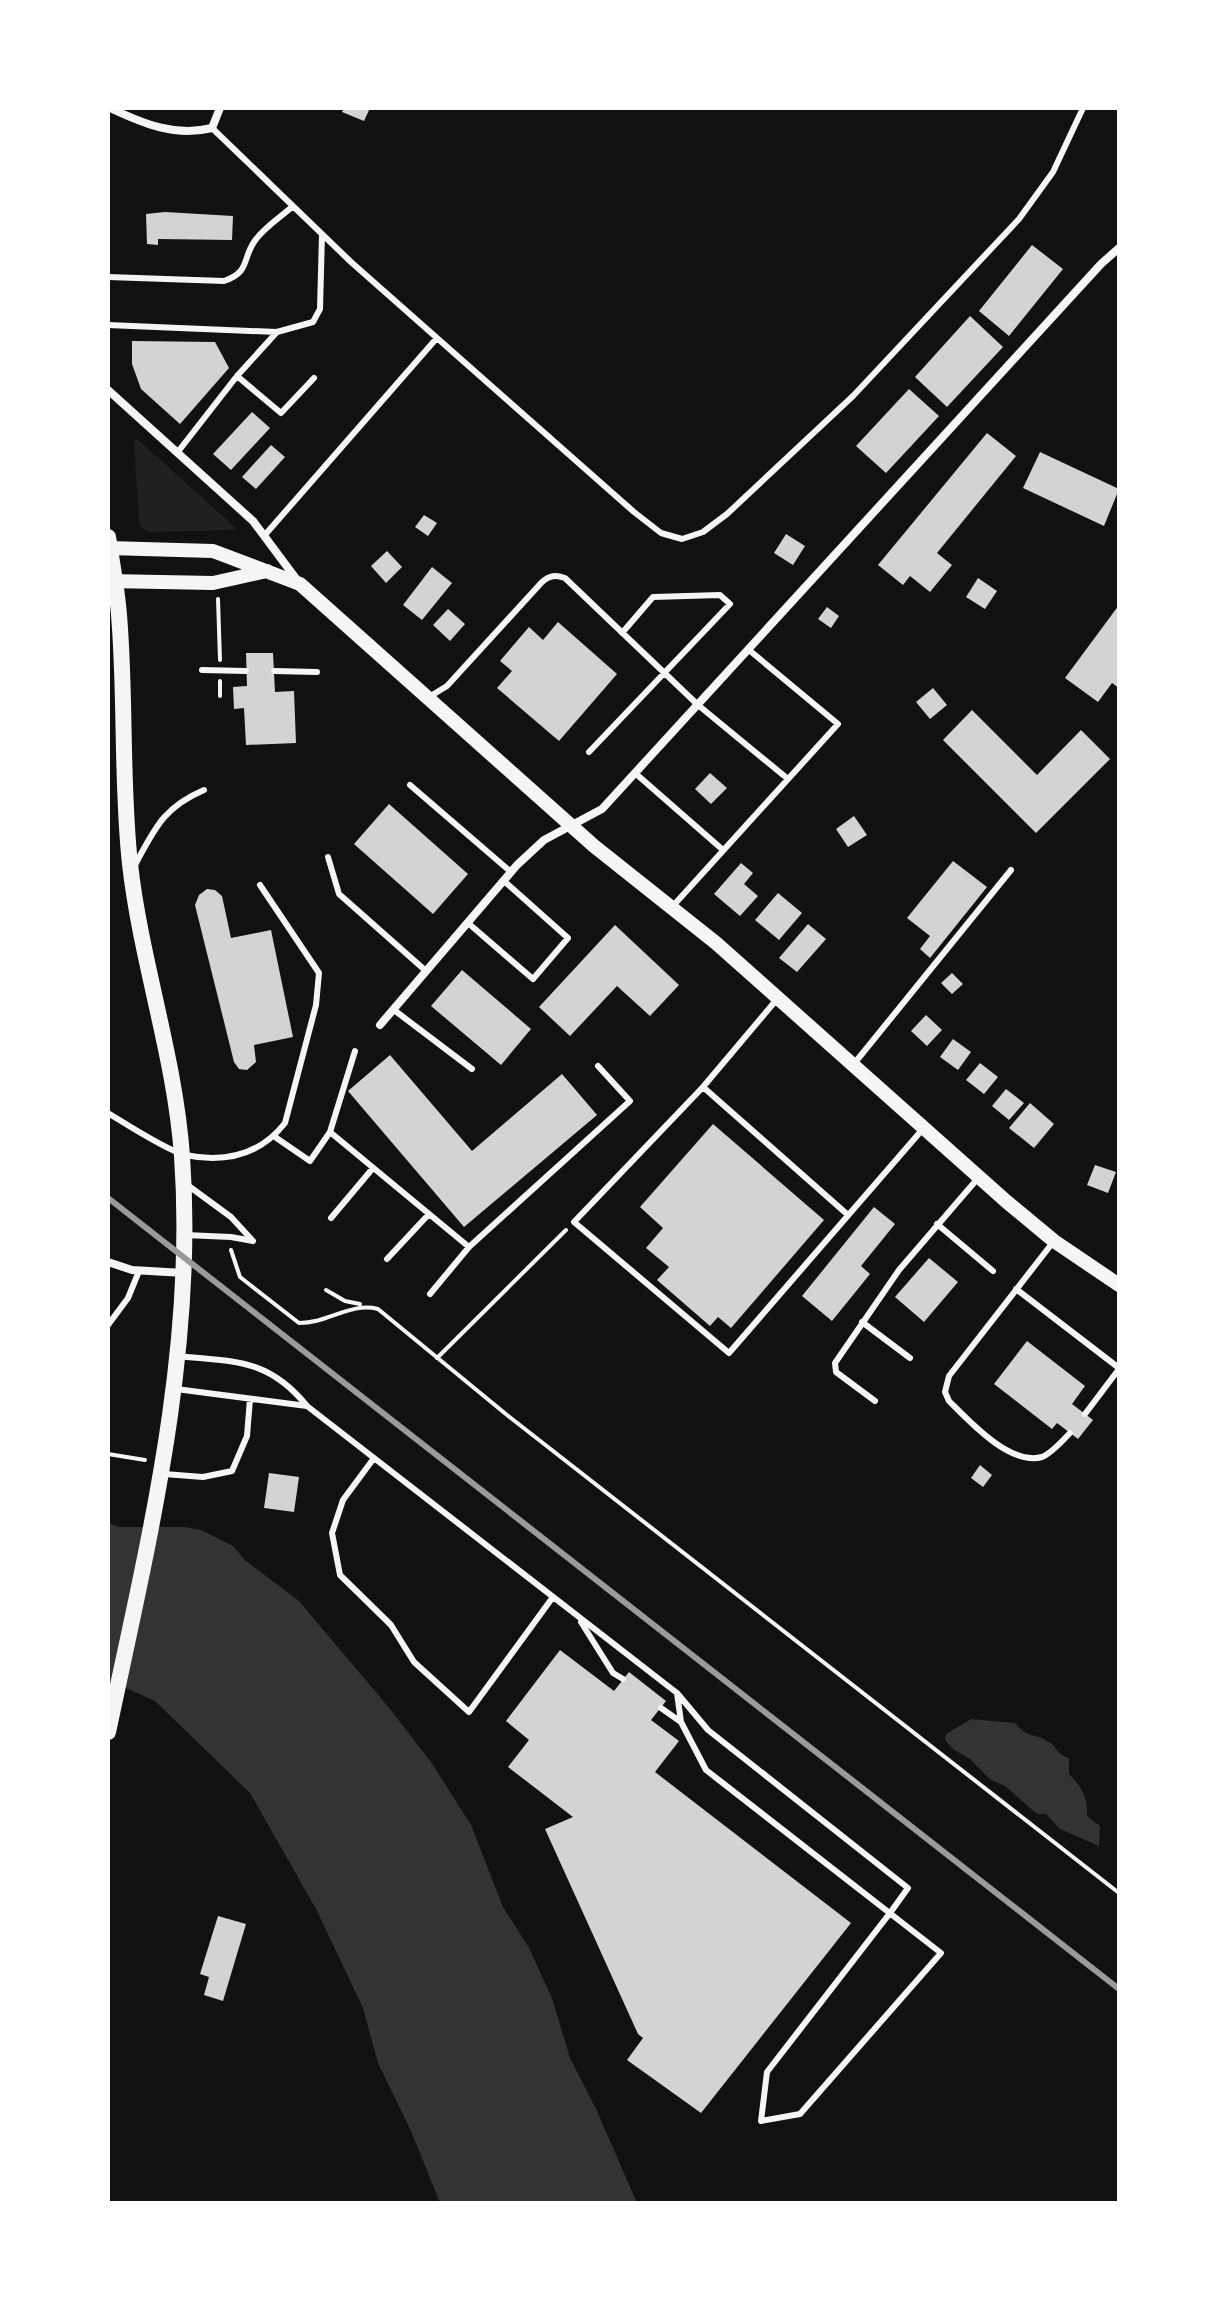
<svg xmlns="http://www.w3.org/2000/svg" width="1227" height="2311" viewBox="0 0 1227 2311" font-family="'PT Sans Narrow',sans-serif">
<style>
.green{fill:#202020}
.water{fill:#333}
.building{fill:#d3d3d3}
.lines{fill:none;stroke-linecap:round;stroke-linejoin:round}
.path{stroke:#f5f5f5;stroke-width:4}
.service{stroke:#f5f5f5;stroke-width:6}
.minor{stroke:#f5f5f5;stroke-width:8}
.tertiary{stroke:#f5f5f5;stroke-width:14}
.secondary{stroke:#f5f5f5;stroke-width:16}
.rail{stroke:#9a9a9a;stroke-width:6}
</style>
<rect width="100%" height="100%" fill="#111"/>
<path class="green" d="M137,439L236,528L235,530L150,532L143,529L139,522L134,441Z"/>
<path class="water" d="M108,1523L119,1527H185L201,1530L233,1546L246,1561L299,1601L390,1709L431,1762L471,1825L503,1907L528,1946L552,1998L570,2058L597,2111L637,2203H440L411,2131L378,2063L363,2008L316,1909L250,1793L155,1701L108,1680Z
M971,1719L1015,1723C1029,1740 1035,1732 1049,1742C1058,1748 1056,1754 1069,1758V1774C1082,1787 1088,1798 1087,1816L1100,1826L1099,1846L1060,1829L1046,1814H1037L1005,1786L991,1780L969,1758L954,1750L945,1740L946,1734Z"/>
<path class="building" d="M344,108H370L364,121L342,112Z
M165,212L233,216L232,240L158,239V245L147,244L146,214Z
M1032,245L1063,269L1009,336L979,311Z
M970,316L1003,347L947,407L915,377Z
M132,341L215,342L229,368L180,424L141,389L132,364Z
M909,389L939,416L886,473L856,446Z
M252,412L270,428L231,470L213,454Z
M987,433L1016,456L937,553L952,565L930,592L910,576L903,585L878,565Z
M271,445L285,457L256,489L242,477Z
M1040,452L1119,489L1104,526L1023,488Z
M424,515L437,523L428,536L415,527Z
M786,534L805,546L793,565L774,553Z
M387,551L402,567L386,583L371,566Z
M432,567L452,583L422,620L403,605Z
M978,578L997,591L985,609L966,597Z
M1119,605V688L1112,683L1098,702L1065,678Z
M827,607L839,616L831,628L818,619Z
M448,609L465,624L450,641L433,625Z
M558,622L617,674L559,741L497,688L512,671L500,661L529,627L543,640Z
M246,653H273L275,692L294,691L296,743L246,745L244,708L234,709L233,687L247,686Z
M933,688L947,705L930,719L916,702Z
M972,710L1037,775L1081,730L1110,759L1036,833L943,740Z
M710,773L727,788L711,804L695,789Z
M389,804L468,874L433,914L354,844Z
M854,816L867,835L848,847L836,829Z
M953,861L987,887L930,958L920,949L930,936L907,918Z
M741,863L753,873L744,884L758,896L740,916L714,894Z
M207,889L215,890L222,896L231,938L271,930L293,1037L254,1045L256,1062L247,1070L239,1069L234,1062L195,905L199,895Z
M778,893L802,913L779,940L755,920Z
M808,924L826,939L797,972L779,958Z
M615,925L679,985L650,1016L617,986L570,1036L539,1007Z
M462,970L531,1029L501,1065L431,1006Z
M952,973L963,984L952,994L941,983Z
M926,1015L942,1030L927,1046L911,1031Z
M953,1039L971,1052L958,1070L940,1057Z
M390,1055L472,1151L562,1074L597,1115L464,1227L348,1091Z
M980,1063L998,1077L984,1094L966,1080Z
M1006,1089L1024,1103L1009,1120L992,1106Z
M1030,1103L1054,1124L1034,1148L1009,1128Z
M713,1124L824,1220L731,1328L718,1317L710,1326L657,1280L669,1267L646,1248L663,1228L640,1207Z
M1095,1165L1116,1172L1108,1193L1087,1185Z
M874,1207L895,1224L861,1266L870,1274L832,1321L802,1296Z
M929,1258L958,1282L924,1322L895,1297Z
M1027,1341L1085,1386L1072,1404L1093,1420L1078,1439L1057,1423L1052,1429L994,1384Z
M980,1465L992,1475L983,1487L971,1478Z
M269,1473L299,1477L294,1512L264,1508Z
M560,1650L614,1691L629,1672L666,1701L651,1720L679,1741L655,1772L851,1923L701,2113L627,2060L643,2038L638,2034L545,1829L573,1817L508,1767L529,1740L506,1721Z
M218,1916L246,1924L223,2001L204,1995L209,1977L200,1974Z"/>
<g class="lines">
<path class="path" d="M218,599L220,660
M220,696V681
M231,1250L240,1277L299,1323C329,1323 350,1302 378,1309L507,1415L1119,1893
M326,1290L345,1301L360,1304
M437,1358L566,1230
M108,1454L145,1460"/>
<path class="service" d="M212,128L351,262L634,512L661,533L682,539L703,532L727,514L853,396L1019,219L1053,172L1083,108
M108,277L224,281C250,272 242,260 254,242C263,228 281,217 293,206
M108,325L277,332L313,322L320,309L322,234
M237,376L281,413L314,378
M177,453L237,376L277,332
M264,536L436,339
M202,670L246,671
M274,671L317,672
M429,697L447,686L542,582C550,575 556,575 565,578L698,705L788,779
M589,752L730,604L720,595L653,597L622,633
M635,773L723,850
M410,785L511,872
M328,857L339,894L426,971
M135,865C155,828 164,807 204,790
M672,907L838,724L749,650
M468,923L533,979L568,938L504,881
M778,998L703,1087L574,1222L729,1353L922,1130
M394,1010L472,1069
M853,1065L1011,870
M703,1087L848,1215
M108,1113C126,1124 166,1150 185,1155C225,1163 260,1155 285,1123L316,1005L319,973L260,885
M330,1132L355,1051
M275,1137L310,1161L330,1132L469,1247L630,1101L598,1066
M186,1184L231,1217L253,1241
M331,1218L373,1168
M937,1224L993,1271
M185,1235L231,1237L253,1241
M1054,1241L949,1376L945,1392L949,1401C969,1421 1010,1466 1042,1457C1052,1453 1062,1441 1070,1433
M387,1259L429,1214
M1016,1289L1119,1368
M430,1294L469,1247
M862,1322L910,1358
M108,1325L128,1298L139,1271
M178,1356C235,1362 268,1358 307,1406L677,1693L681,1722L706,1770L941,1953L800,2114L761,2121L767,2072L890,1913L908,1888L708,1730L677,1693
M176,1389L307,1406
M875,1401L836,1372L835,1363L899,1270L979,1177
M1085,1414L1119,1369
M374,1458L343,1500L332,1533L340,1575L391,1625L414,1662L469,1712L553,1597
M164,1474L203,1477L232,1471L247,1436L250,1399
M581,1622L613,1673L623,1679
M661,1708L681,1722"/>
<path class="minor" d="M110,108C144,124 175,137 212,128L220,108
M108,390L253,521L297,580
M380,1025L517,865L544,840L602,809L1101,264L1119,248
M108,1262L132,1270L184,1273"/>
<path class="tertiary" d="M108,548L213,551L300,584L594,846L716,943L1007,1202L1054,1241L1119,1285
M108,581L213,583L267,571"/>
<path class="secondary" d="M108,537C112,563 117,589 119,615C126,698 121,781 130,864C141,962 175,1057 182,1156C196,1352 148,1543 108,1732"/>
<path class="rail" d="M108,1198L1119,1989"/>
</g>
<rect width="1227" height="2311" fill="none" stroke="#ffffff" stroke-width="220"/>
</svg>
